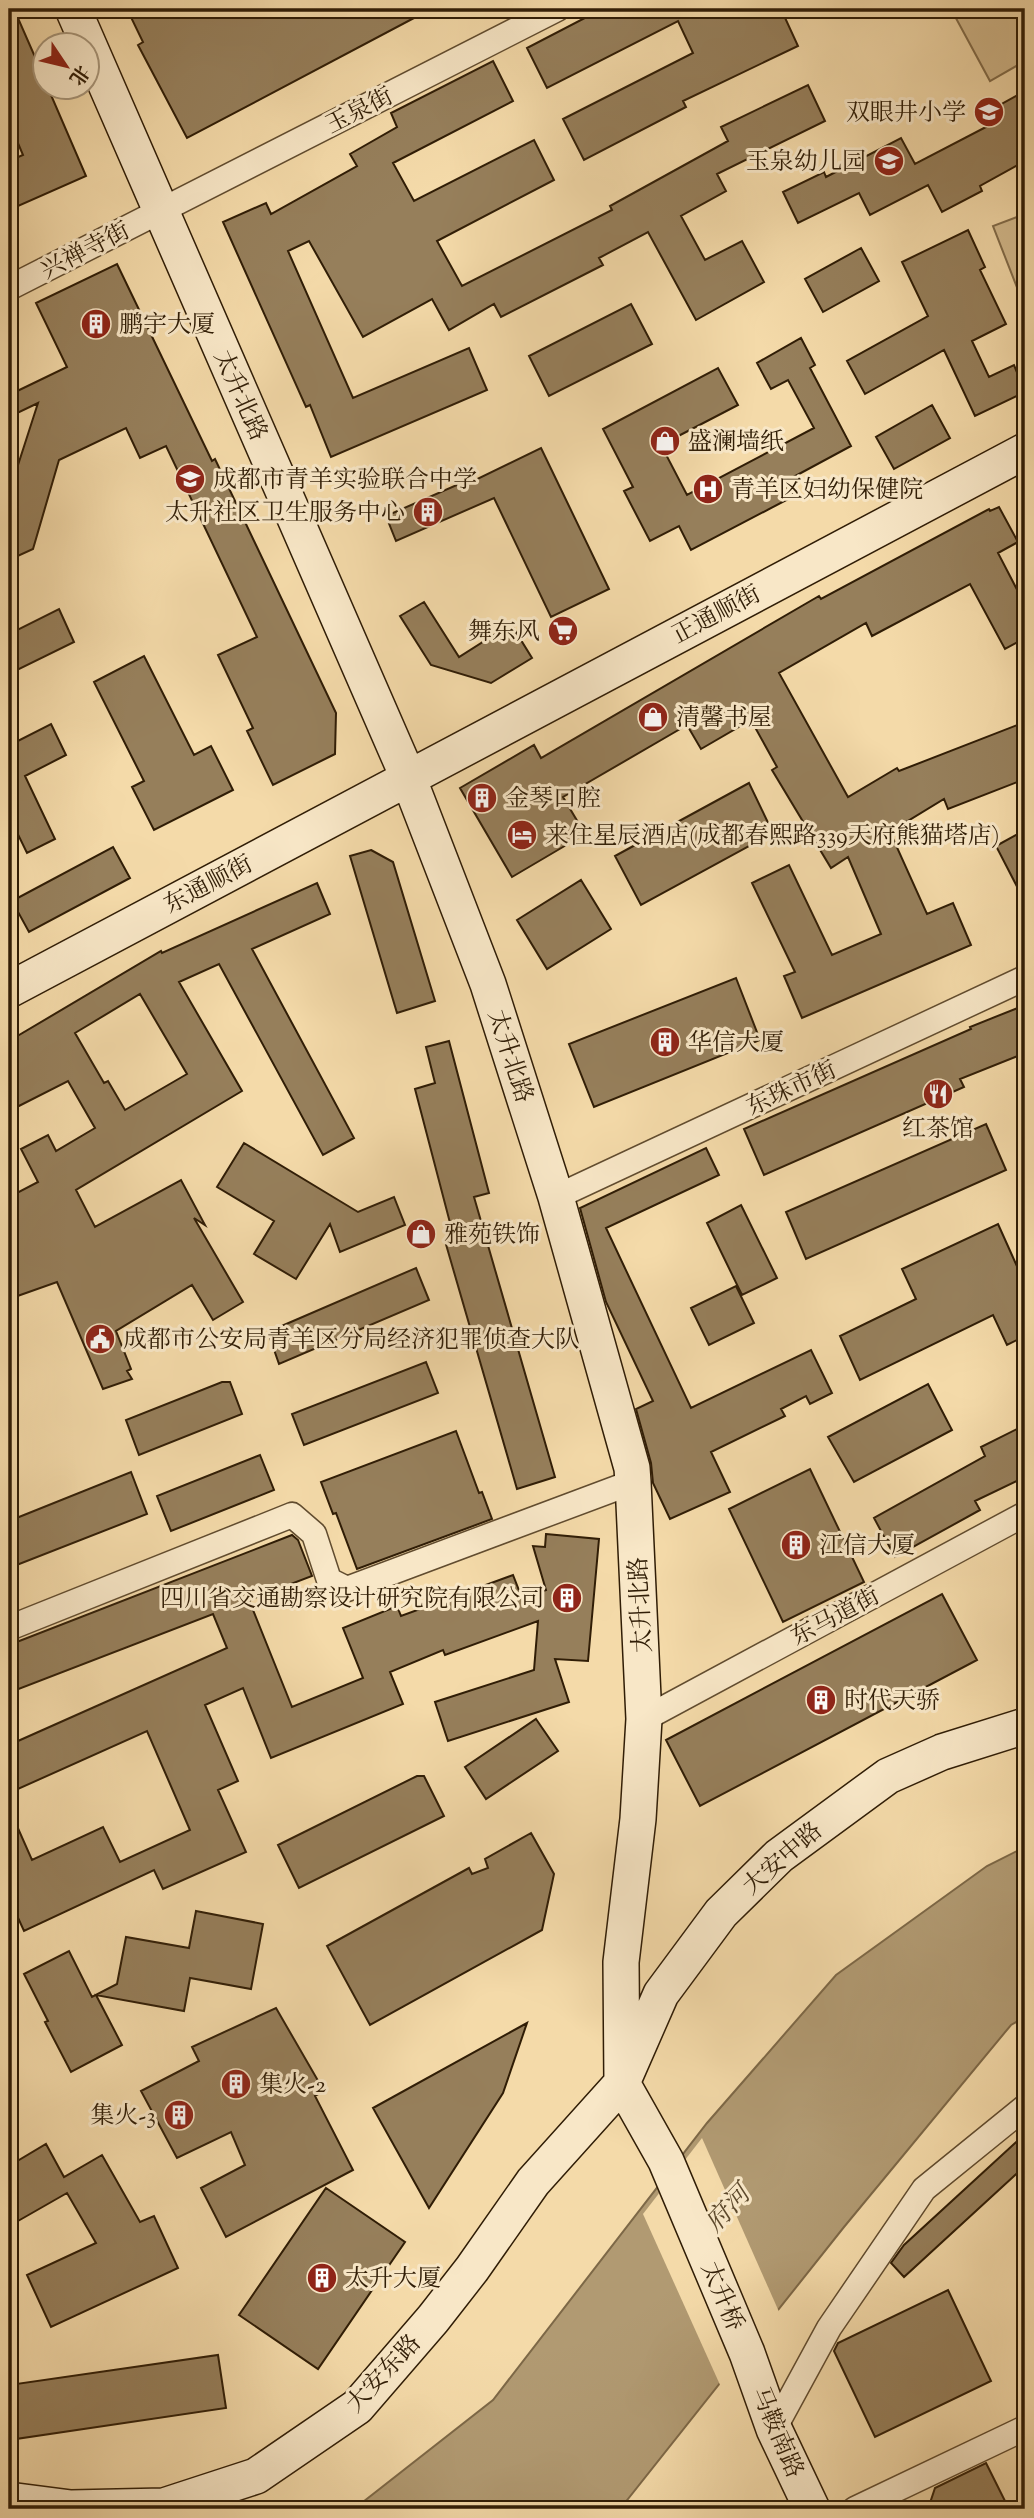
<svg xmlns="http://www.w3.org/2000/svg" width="1034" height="2518" viewBox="0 0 1034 2518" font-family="'Sorts Mill Goudy','Noto Serif SC',serif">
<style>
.green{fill:#d3ba8d;stroke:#826c4a;stroke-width:2}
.water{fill:#b19a72;stroke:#7d6847;stroke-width:2}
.pier{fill:#f4daa9}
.building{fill:#967f5b;stroke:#301d06;stroke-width:2;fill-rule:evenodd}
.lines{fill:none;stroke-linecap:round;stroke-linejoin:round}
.street-casing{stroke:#614c2f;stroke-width:27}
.secondary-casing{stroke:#301d06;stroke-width:38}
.street{stroke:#f8e7c7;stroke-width:24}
.secondary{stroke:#f8e7c7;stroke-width:35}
.labels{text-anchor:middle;stroke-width:6;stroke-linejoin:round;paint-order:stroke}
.street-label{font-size:24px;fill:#301d06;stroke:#f8e7c7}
.poi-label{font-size:24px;fill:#301d06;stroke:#f8e7c7;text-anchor:start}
.water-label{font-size:26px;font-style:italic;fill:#5d492c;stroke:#f8e7c7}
</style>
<rect width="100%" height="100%" fill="#f4daa9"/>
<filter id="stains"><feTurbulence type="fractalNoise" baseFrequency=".00286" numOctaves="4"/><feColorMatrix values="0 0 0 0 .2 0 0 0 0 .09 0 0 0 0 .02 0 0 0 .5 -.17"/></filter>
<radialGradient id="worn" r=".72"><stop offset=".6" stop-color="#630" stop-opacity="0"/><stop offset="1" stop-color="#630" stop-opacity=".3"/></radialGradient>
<path class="green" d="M951,9H1025V61L990,81Z
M1025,214V308L993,226Z"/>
<path class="water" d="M1025,1847V2017L1011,2025L844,2227L620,2509H354L493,2400L707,2123L836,1975L987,1866Z"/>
<path class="pier" d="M702,2138L780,2314L721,2387L643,2214Z"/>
<path class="building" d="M9,9H14L46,82V88H48L86,176L9,210V161L23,155L9,122Z
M127,9H431L187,138L138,45L143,42Z
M602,9H781L798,46L683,101L686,107L584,160L563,119L693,53L678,21L547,88L527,48Z
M493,61L513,101L393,163L414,201L534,140L554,180L437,241L462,286L612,210L610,206L728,141L721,127L808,85L825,121L717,174L726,191L681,216L705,260L742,241L764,282L696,320L648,232L599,258L603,265L501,317L494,304L449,330L432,299L363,337L309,241L288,251L353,398L469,348L487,390L331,457L310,405L306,407L223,222L266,203L271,214L357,166L350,154L397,127L391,113Z
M1025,91V161L980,186L982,191L942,212L928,185L870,215L859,193L798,223L783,192L824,172L826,177L901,138L915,164L986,127L980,116Z
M968,230L985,267L980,270L1006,324L972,341L989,377L1014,365L1025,392L975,416L944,350L865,394L847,361L928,316L902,262Z
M861,248L879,281L823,312L805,279Z
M117,264L212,461L215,459L336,713L335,754L273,785L247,731L253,728L218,655L257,637L166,446L140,458L126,428L59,460L33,549L9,560V493L38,403L9,417V395L67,367L36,303Z
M631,304L652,344L549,396L529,356Z
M801,338L815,365L810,368L851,446L786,481L794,496L691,550L679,526L650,541L624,491L633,487L603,429L718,368L738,405L661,445L687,495L814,428L788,380L771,389L757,363Z
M932,405L950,438L894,469L876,437Z
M541,448L609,589L551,617L494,498L396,541L386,516L459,484L461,487Z
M999,507L1018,542L998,553L1025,605V638L1005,649L970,584L872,636L866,623L779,673L848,797L897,768L899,771L1025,722V779L948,809L944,799L890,832L927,914L953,903L971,945L802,1018L784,976L795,972L752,883L789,865L832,955L881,934L848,857L831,868L772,770L777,767L751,720L701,749L687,725L563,797L585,834L512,877L460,788L534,745L541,758L819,596L821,599L989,509L990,511Z
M424,602L459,657L511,624L532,658L491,683L431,665L400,616Z
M59,609L74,642L9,674V634Z
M144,656L194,755L211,746L233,790L154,830L132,787L144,781L94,682Z
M51,724L66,755L25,776L55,839L27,853L9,816V742L10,745Z
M749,783L773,833L641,905L615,856Z
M1025,830V902L996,846Z
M113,847L130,878L29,932L12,901Z
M371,850L393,862L435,1001L397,1013L350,856Z
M581,880L611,929L547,969L517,920Z
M317,883L330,914L252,949L354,1138L323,1155L219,964L179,982L242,1091L76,1190L95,1227L181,1180L205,1225L194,1218L243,1302L213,1320L192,1285L116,1331L131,1369L127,1371L132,1379L103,1389L57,1282L9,1299V1197L38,1182L21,1149L48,1135L56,1151L95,1128L68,1081L9,1111V1041L161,951L162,953ZM140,994L187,1074L125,1110L108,1081L104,1083L75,1033Z
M736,978L760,1040L594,1107L569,1044Z
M1025,1005V1053L960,1079L964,1087L764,1175L744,1129L971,1029L970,1027Z
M449,1041L489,1193L474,1197L555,1477L517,1489L445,1241L454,1238L415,1089L435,1083L426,1047Z
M986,1124L1006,1170L806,1259L786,1212Z
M244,1143L358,1212L394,1197L405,1225L340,1252L330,1224L296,1279L254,1254L274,1221L217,1187Z
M706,1148L719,1175L606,1228L691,1408L811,1350L832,1393L810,1404L806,1396L781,1409L785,1416L711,1452L730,1492L670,1519L653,1483L651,1463L636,1409L653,1401L606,1302L580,1208Z
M741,1205L777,1278L742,1295L707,1223Z
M998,1224L1025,1284V1336L1007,1345L993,1315L860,1380L840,1336L916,1299L902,1269Z
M416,1268L429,1300L279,1364L270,1338V1331Z
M736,1286L754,1323L709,1345L691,1308Z
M426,1362L438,1393L304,1445L292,1414Z
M222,1382H230L242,1414L139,1455L126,1420Z
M928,1384L952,1430L854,1482L828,1437Z
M1025,1425V1477L975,1501L980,1510L895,1557L874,1518L985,1456L981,1447Z
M456,1431L479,1493L482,1492L492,1519L357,1569L336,1513L333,1514L321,1482Z
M260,1455L274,1490L171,1531L157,1496Z
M810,1469L864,1582L783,1622L729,1509Z
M131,1472L147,1514L9,1568V1521Z
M546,1534L599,1539L588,1661L555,1659L569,1702L448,1741L435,1702L534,1670L538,1621L445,1655L443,1650L390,1672L403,1704L271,1758L243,1688L205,1705L238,1781L218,1790L246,1852L163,1889L154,1870L24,1931L9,1898V1808L32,1860L103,1827L120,1862L190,1830L147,1731L9,1793V1745L227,1648L213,1614L16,1690L9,1672V1645L292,1535L298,1540L312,1576L249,1600L292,1707L363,1678L343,1628L397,1606L401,1616L513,1575L522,1598L546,1590L533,1546L545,1547Z
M942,1594L977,1660L700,1806L666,1740Z
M536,1719L558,1751L486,1799L465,1767Z
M417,1776H424L444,1816L299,1888L278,1845Z
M531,1833L554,1874L542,1930L370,2025L327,1946L469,1868L472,1874L488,1868L485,1859Z
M196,1911L263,1924L251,1989L190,1978L184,2011L96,1995L122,2045L71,2072L45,2022L48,2021L24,1974L69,1951L92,1997L117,1984L126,1937L189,1948Z
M276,2008L324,2091L315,2096L353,2170L226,2237L201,2188L245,2165L231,2132L177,2158L141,2091L199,2061L192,2047Z
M527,2023L503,2093L429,2208L373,2108Z
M1025,2134V2166L904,2277L891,2263L904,2245Z
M46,2144L64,2177L102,2155L140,2222L154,2216L178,2268L51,2327L27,2275L96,2243L67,2193L18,2221L9,2205V2166Z
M326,2188L405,2242L318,2369L239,2315Z
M948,2290L991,2381L875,2437L834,2351L838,2343Z
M218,2355L226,2408L9,2440V2385Z
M986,2463L1009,2509H928L935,2488Z"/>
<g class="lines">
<g class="street-casing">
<path id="street" d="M9,288L557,9
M556,1197L1025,978
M9,1628L292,1515L314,1534L329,1580L347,1589L633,1482
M644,1719L1025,1514
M774,2429L829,2328L924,2189L1025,2107
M855,2509L1025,2428"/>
</g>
<g class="secondary-casing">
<path id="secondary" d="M73,9L408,777L488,984L556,1197L632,1468L633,1482L644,1719L638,1819L621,1962L622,2083L666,2161L747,2353L774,2429L812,2509
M9,990L1025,451
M9,2500L71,2508L164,2506L256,2476L357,2407L433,2319L472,2269L533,2182L622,2083L661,1994L721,1913L779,1856L888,1776L942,1752L1025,1726"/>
</g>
<use href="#street" class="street"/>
<use href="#secondary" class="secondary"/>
</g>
<defs>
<g id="school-disc" transform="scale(1.575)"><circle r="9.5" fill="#8f2418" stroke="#f8e7c7"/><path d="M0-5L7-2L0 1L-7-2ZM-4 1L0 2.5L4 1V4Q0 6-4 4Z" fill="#fff"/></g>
<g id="building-disc" transform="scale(1.575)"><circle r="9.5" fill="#8f2418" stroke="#f8e7c7"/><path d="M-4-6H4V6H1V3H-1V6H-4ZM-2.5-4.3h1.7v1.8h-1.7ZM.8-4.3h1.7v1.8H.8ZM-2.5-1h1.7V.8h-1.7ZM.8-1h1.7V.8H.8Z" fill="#fff"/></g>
<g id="shop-disc" transform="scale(1.575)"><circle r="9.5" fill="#8f2418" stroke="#f8e7c7"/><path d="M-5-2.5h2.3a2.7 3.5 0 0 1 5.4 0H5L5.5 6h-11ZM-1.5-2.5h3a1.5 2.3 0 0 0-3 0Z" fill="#fff"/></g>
<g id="hospital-disc" transform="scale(1.575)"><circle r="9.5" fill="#8f2418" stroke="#f8e7c7"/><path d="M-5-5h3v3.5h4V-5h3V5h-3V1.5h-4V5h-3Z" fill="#fff"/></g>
<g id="supermarket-disc" transform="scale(1.575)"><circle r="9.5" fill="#8f2418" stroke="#f8e7c7"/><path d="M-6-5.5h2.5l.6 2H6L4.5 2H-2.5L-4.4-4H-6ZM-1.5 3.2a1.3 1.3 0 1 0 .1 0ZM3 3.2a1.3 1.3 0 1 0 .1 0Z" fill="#fff"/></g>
<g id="hotel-disc" transform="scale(1.575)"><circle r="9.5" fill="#8f2418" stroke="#f8e7c7"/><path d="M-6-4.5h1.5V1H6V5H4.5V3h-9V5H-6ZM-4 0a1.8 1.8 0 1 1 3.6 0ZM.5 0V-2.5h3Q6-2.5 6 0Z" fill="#fff"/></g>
<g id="restaurant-disc" transform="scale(1.575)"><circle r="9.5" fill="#8f2418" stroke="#f8e7c7"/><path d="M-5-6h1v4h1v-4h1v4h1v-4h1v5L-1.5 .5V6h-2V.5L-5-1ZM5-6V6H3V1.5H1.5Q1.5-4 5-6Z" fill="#fff"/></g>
<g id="civic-disc" transform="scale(1.575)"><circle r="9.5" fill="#8f2418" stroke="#f8e7c7"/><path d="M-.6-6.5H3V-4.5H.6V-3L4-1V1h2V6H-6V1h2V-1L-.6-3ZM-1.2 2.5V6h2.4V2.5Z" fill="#fff"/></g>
</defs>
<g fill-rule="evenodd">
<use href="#school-disc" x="989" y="112"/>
<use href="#school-disc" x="889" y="161"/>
<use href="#building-disc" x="96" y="324"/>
<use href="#shop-disc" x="665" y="441"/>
<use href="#school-disc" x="190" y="479"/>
<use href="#hospital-disc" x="708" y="489"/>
<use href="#building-disc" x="428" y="512"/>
<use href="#supermarket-disc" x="563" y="631"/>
<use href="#shop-disc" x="653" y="717"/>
<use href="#building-disc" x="482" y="798"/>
<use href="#hotel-disc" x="522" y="835"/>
<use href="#building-disc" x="665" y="1042"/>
<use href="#restaurant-disc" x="938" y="1094"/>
<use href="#shop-disc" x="421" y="1234"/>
<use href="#civic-disc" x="100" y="1339"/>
<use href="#building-disc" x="796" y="1545"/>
<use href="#building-disc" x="567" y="1598"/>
<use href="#building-disc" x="821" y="1700"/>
<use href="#building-disc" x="236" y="2084"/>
<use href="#building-disc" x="179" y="2115"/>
<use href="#building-disc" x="322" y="2278"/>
</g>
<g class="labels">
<g class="street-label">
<text transform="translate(359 110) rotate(-27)" y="8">玉泉街</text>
<text transform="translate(85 250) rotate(-27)" y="8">兴禅寺街</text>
<text transform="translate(241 395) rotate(66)" y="8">太升北路</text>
<text transform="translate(716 614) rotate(-28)" y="8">正通顺街</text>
<text transform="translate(208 884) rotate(-28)" y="8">东通顺街</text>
<text transform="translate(511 1056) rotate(72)" y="8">太升北路</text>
<text transform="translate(791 1088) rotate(-25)" y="8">东珠市街</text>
<text transform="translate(640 1605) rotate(-93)" y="8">太升北路</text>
<text transform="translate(835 1616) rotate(-28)" y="8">东马道街</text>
<text transform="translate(782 1858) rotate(-41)" y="8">大安中路</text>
<text transform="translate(723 2296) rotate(67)" y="8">太升桥</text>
<text transform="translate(383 2373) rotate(-47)" y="8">大安东路</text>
<text transform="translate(778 2432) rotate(67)" y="8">马鞍南路</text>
</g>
<g class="poi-label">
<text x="966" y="120" text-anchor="end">双眼井小学</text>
<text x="866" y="169" text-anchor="end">玉泉幼儿园</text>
<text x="119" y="332">鹏宇大厦</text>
<text x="688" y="449">盛澜墙纸</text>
<text x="213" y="487">成都市青羊实验联合中学</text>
<text x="731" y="497">青羊区妇幼保健院</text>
<text x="405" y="520" text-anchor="end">太升社区卫生服务中心</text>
<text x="540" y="639" text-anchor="end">舞东风</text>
<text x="676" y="725">清馨书屋</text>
<text x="505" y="806">金琴口腔</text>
<text x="545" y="843">来住星辰酒店(成都春熙路339天府熊猫塔店)</text>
<text x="688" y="1050">华信大厦</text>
<text x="938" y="1136" text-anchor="middle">红茶馆</text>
<text x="444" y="1242">雅苑铁饰</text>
<text x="123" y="1347">成都市公安局青羊区分局经济犯罪侦查大队</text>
<text x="819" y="1553">江信大厦</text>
<text x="544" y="1606" text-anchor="end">四川省交通勘察设计研究院有限公司</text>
<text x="844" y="1708">时代天骄</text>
<text x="259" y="2092">集火-2</text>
<text x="156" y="2123" text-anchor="end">集火-3</text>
<text x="345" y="2286">太升大厦</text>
</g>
<g class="water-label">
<text transform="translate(727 2208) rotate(-47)" y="9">府河</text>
</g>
</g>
<rect width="1034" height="2518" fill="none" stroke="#f4daa9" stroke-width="35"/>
<rect x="10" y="10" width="1013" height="2497" fill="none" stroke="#301d06" stroke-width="3.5"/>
<rect x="18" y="18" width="999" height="2483" fill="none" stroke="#301d06" stroke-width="2"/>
<g transform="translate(66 66) rotate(125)"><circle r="33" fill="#f8e7c7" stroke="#a8967a" stroke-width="2"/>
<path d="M0-5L12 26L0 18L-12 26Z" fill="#8f2418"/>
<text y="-10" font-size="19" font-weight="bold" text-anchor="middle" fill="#301d06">北</text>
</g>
<rect width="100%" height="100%" filter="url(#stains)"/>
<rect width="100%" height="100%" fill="url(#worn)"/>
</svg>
